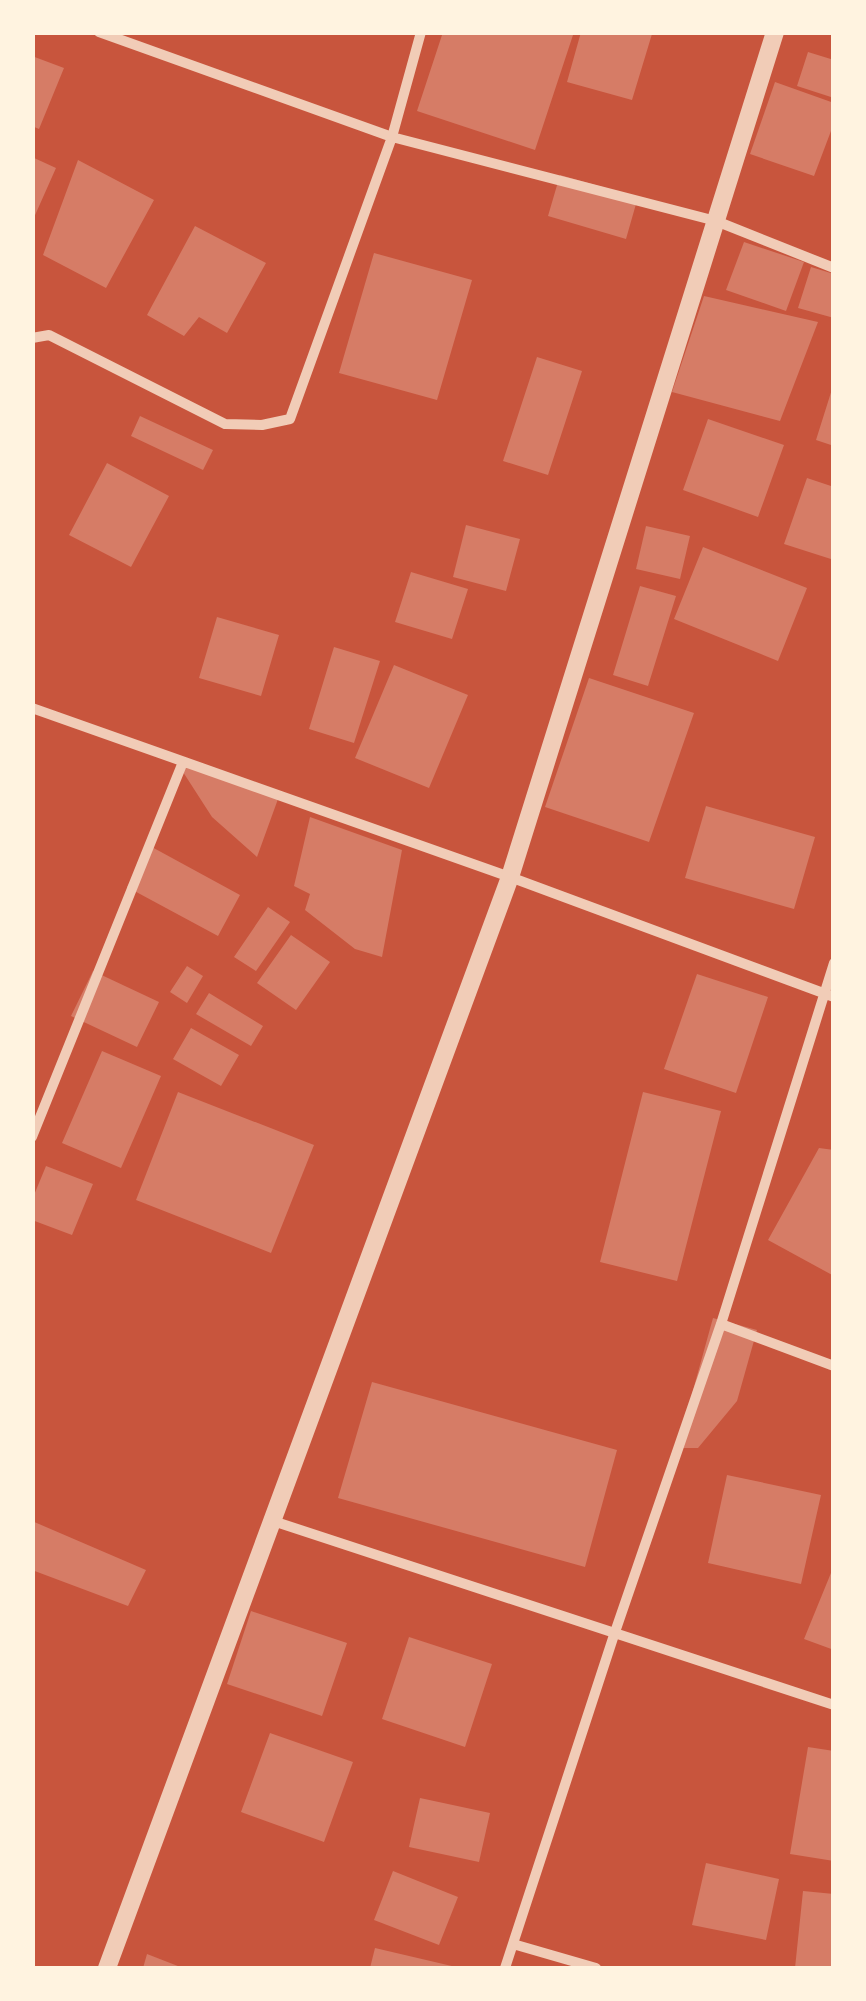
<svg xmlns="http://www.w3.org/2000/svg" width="866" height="2001" viewBox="0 0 866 2001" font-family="Rubik,sans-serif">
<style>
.building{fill:#d67c66}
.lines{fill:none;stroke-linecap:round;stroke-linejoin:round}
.minor{stroke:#f1ccb7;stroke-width:10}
.tertiary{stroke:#f1ccb7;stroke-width:18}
</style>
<rect width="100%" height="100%" fill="#c8553d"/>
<path class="building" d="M443,32H574L535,150L417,111Z
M581,32L652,34L632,100L567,82Z
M808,52L834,60V98L797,86Z
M32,56L64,68L39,129L32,126Z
M775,82L834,103V123L814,176L750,154Z
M32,157L56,168L32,222Z
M78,160L154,200L106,288L43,255Z
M560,175L638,197L626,239L548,216Z
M195,226L266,263L227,333L199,317L184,336L147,315Z
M744,242L804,262L786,311L726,290Z
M374,253L472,280L437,400L339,373Z
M811,267L834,274V318L798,308Z
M704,296L818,322L780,421L672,392Z
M537,357L582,371L548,475L503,461Z
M833,386H834V446L816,440Z
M140,416L213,450L203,470L131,436Z
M708,419L784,445L758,517L683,490Z
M107,463L169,496L131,567L69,535Z
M807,478L834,487V560L784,544Z
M466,525L520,539L506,591L453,577Z
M646,526L690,536L680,579L636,569Z
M703,547L807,588L778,661L674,619Z
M411,572L468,589L452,639L395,622Z
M640,586L676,596L648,686L613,675Z
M217,617L279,635L261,696L199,678Z
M334,647L380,661L354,743L309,729Z
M394,665L468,695L429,788L355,758Z
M589,678L694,713L649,842L545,807Z
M188,761L278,799L257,857L212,817L183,772Z
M706,806L815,837L794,909L685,878Z
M310,817L402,850L382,957L355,949L305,910L310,894L294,886Z
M150,846L240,895L218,936L127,887Z
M268,907L290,922L256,971L234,957Z
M291,935L330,962L296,1010L257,983Z
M187,966L203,976L187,1003L170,992Z
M93,971L159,1002L137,1047L71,1016Z
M697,974L768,997L736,1093L664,1069Z
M209,993L263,1026L251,1046L196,1014Z
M191,1028L239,1055L221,1086L173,1059Z
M102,1051L161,1076L121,1168L62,1143Z
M178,1092L314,1145L271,1253L136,1200Z
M643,1092L721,1111L677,1281L600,1262Z
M819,1148L834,1150V1276L768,1240Z
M46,1166L93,1184L72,1235L32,1220V1200Z
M713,1318L757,1330L737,1401L698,1448H677Z
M372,1382L617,1450L585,1567L338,1498Z
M727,1475L821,1495L801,1584L708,1563Z
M32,1521L146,1570L128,1606L32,1570Z
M833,1568H834V1650L804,1639Z
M251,1611L347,1643L322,1716L227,1684Z
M409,1637L492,1664L465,1747L382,1719Z
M270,1733L353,1762L324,1842L241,1812Z
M808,1747L834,1751V1861L790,1854Z
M420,1798L490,1813L479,1862L409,1847Z
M706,1863L779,1879L766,1940L692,1925Z
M393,1871L458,1897L439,1945L374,1920Z
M803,1891L834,1894V1968H795Z
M375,1948L456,1967L455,1968H370Z
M147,1954L183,1968H143Z"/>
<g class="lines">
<path class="minor" d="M99,32L392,137L716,221L834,268
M32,338L49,335L225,424L262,425L290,419L392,137L421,32
M32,708L510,877L834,997
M32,1137L183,762
M721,1324L834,1366
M273,1521L834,1705
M513,1944L596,1968
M505,1968L614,1635L721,1324L834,963"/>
<path class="tertiary" d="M107,1968L510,877L775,32"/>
</g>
<rect width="866" height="2001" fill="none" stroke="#fff3e0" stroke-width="70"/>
</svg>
